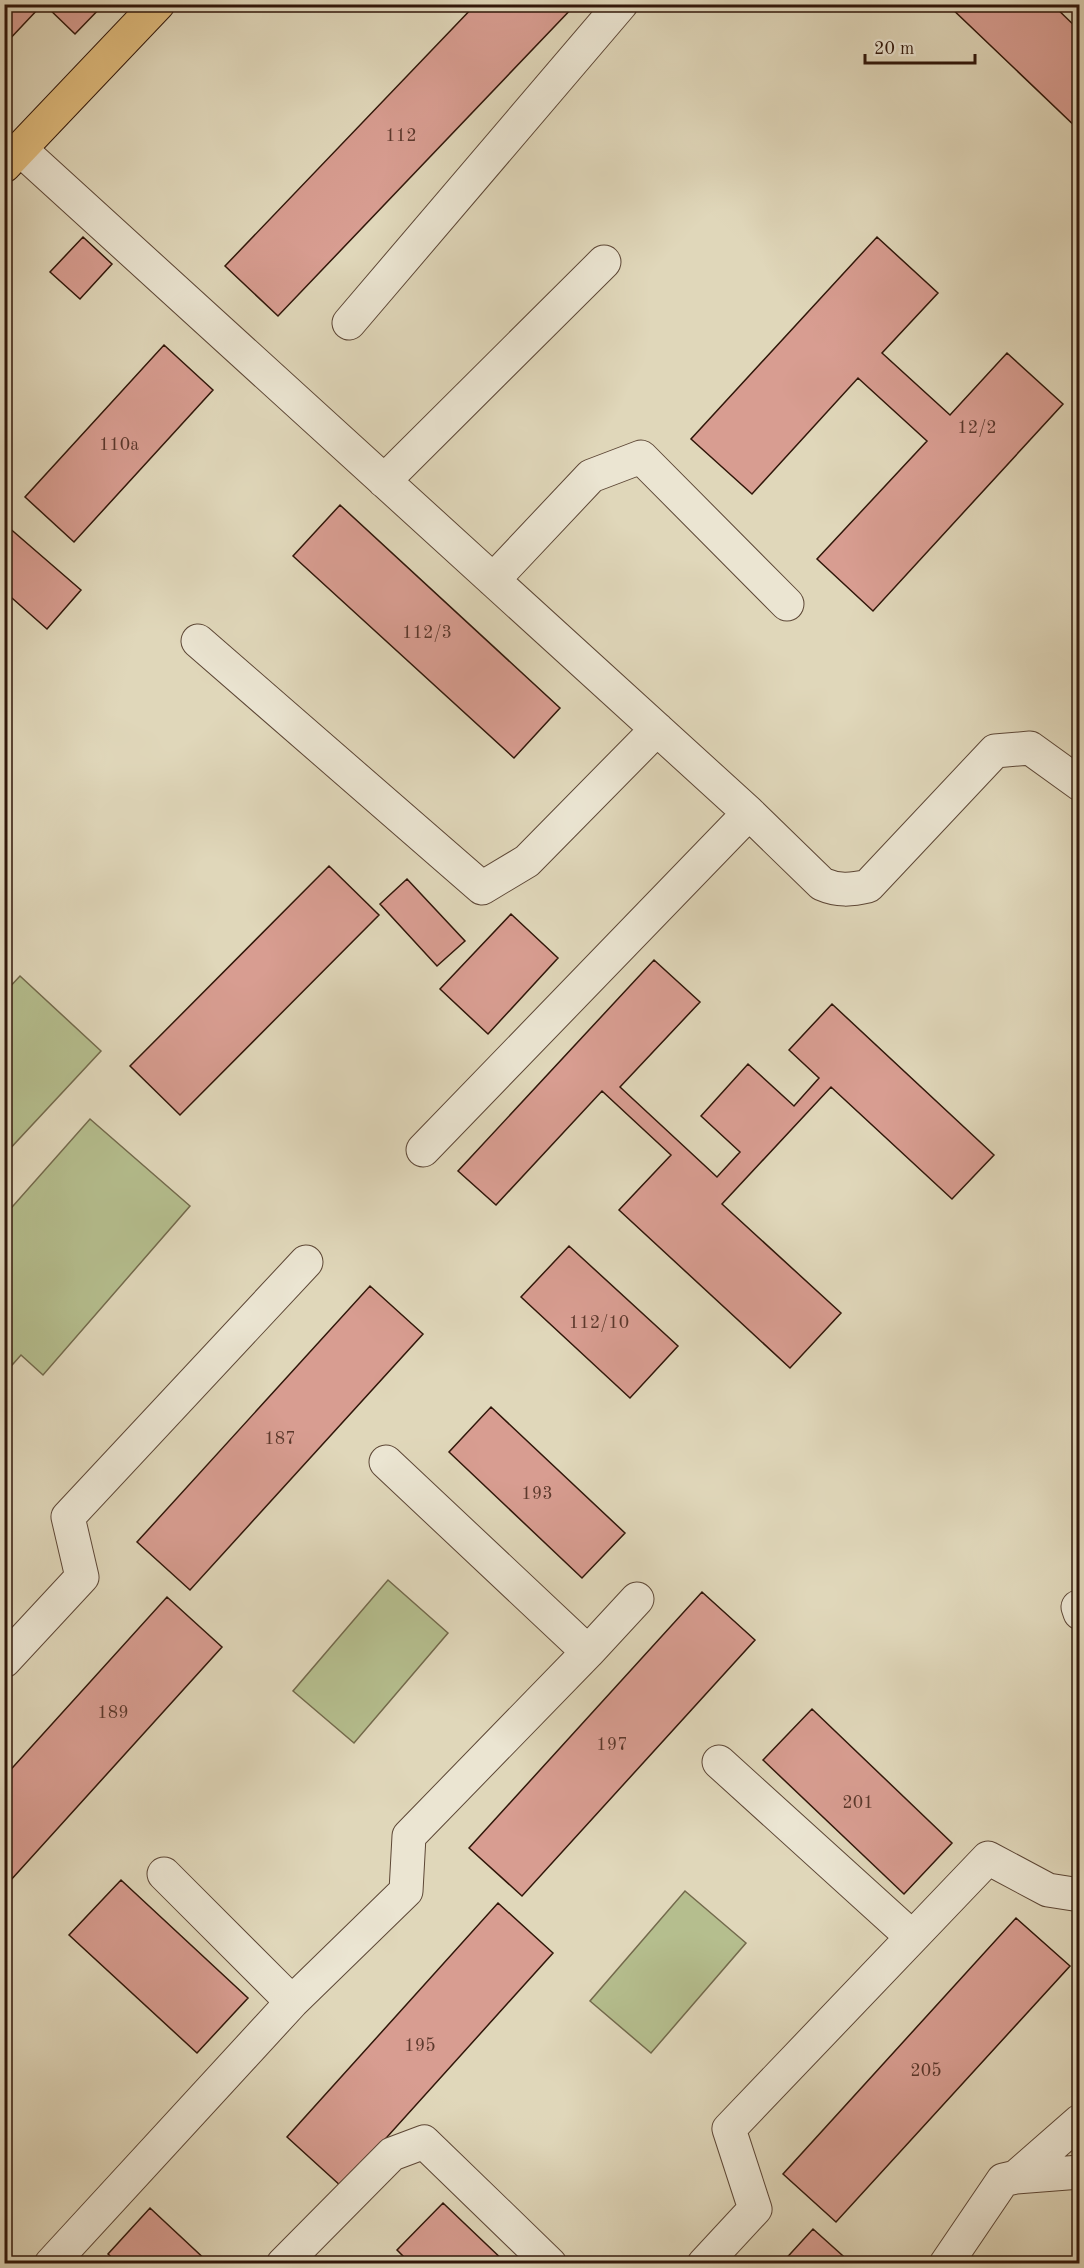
<svg xmlns="http://www.w3.org/2000/svg" width="1084" height="2268" viewBox="0 0 1084 2268" font-family="'Old Standard TT',serif">
<style>
.green{fill:#b5be8e;stroke:#736a4c;stroke-width:1.5}
.building{fill:#d89d91;stroke:#31170a;stroke-width:1.5}
.lines{fill:none;stroke-linecap:round;stroke-linejoin:round}
.minor-casing{stroke:#5d4736;stroke-width:35}
.major-casing{stroke:#31170a;stroke-width:35}
.minor{stroke:#ebe5d2;stroke-width:33}
.major{stroke:#e0bc7d;stroke-width:33}
.labels{text-anchor:middle;stroke-width:4.5;stroke-linejoin:round;paint-order:stroke}
.number-label{font-size:18px;fill:#5b382c}
</style>
<rect width="100%" height="100%" fill="#e0d7ba"/>
<filter id="stains"><feTurbulence type="fractalNoise" baseFrequency=".00333" numOctaves="4"/><feColorMatrix values="0 0 0 0 .2 0 0 0 0 .09 0 0 0 0 .02 0 0 0 .5 -.17"/></filter>
<radialGradient id="worn" r=".72"><stop offset=".6" stop-color="#630" stop-opacity="0"/><stop offset="1" stop-color="#630" stop-opacity=".3"/></radialGradient>
<path class="green" d="M20,976L101,1051L5,1154V992Z
M90,1119L190,1206L43,1375L21,1355L5,1373V1215Z
M388,1580L448,1633L354,1743L293,1691Z
M685,1891L746,1943L651,2053L590,2001Z"/>
<path class="building" d="M4,4H35L39,8L6,43Z
M44,4H104L75,34Z
M476,4H576L278,316L225,266Z
M947,4H1052L1080,31V131Z
M83,237L112,264L80,299L50,272Z
M877,237L938,293L882,353L950,415L1007,353L1063,404L873,611L817,559L927,441L858,378L752,494L691,439Z
M164,345L213,390L74,542L25,497Z
M340,505L560,708L514,758L293,556Z
M7,526L81,590L47,629L4,591V529Z
M329,866L379,915L180,1115L130,1066Z
M407,879L465,941L437,966L380,904Z
M511,914L558,958L488,1034L440,989Z
M654,960L700,1002L620,1087L717,1177L740,1152L701,1116L748,1064L794,1106L819,1078L789,1050L832,1004L994,1155L952,1199L831,1087L722,1204L841,1313L790,1368L619,1210L671,1155L602,1091L496,1205L458,1171Z
M569,1246L678,1346L630,1398L521,1297Z
M370,1286L423,1334L190,1590L137,1542Z
M491,1407L625,1533L582,1578L449,1452Z
M702,1592L755,1640L522,1896L469,1848Z
M167,1597L222,1647L10,1881L4,1876V1777Z
M812,1709L952,1843L904,1894L763,1760Z
M121,1880L248,1998L197,2053L69,1935Z
M498,1903L553,1953L342,2187L287,2137Z
M1016,1918L1070,1966L836,2222L783,2174Z
M443,2203L507,2264H411L397,2250Z
M150,2208L210,2264H119L108,2254Z
M813,2229L852,2264H781Z"/>
<g class="lines">
<g class="minor-casing">
<path id="minor" d="M20,149L749,813L822,884C838,891 851,890 868,886L995,751L1030,748L1080,784
M349,323L621,4
M384,481L604,262
M493,580L591,476L641,457L787,604
M198,641L482,888L527,861L657,729
M423,1150L749,813
M386,1462L588,1652
M1078,1607L1080,1613
M4,1661L82,1577L68,1517L306,1262
M719,1762L912,1937
M164,1874L292,2002
M1016,2177L1080,2172
M51,2264L292,2002L406,1891L409,1836L588,1652L637,1599
M283,2264L392,2154L424,2142L550,2264
M704,2264L755,2209L729,2129L988,1858L1048,1890L1080,1895
M946,2264L1003,2180L1016,2177L1080,2121"/>
</g>
<g class="major-casing">
<path id="major" d="M4,166L158,4"/>
</g>
<use href="#minor" class="minor"/>
<use href="#major" class="major"/>
</g>
<g class="labels">
<g class="number-label">
<text x="401" y="141">112</text>
<text x="977" y="433">12/2</text>
<text x="119" y="450">110а</text>
<text x="427" y="638">112/3</text>
<text x="599" y="1328">112/10</text>
<text x="280" y="1444">187</text>
<text x="537" y="1499">193</text>
<text x="113" y="1718">189</text>
<text x="612" y="1750">197</text>
<text x="858" y="1808">201</text>
<text x="420" y="2051">195</text>
<text x="926" y="2076">205</text>
</g>
</g>
<rect width="1084" height="2268" fill="none" stroke="#e0d7ba" stroke-width="24"/>
<rect x="6" y="6" width="1072" height="2256" fill="none" stroke="#31170a" stroke-width="3"/>
<rect x="12" y="12" width="1060" height="2244" fill="none" stroke="#31170a" stroke-width="1.5"/>
<path d="M865 54v9h110v-9" fill="none" stroke="#31170a" stroke-width="3"/>
<text x="874" y="54" font-size="18" fill="#31170a" stroke="#ebe5d2" stroke-width="4.5" paint-order="stroke">20 m</text>
<rect width="100%" height="100%" filter="url(#stains)"/>
<rect width="100%" height="100%" fill="url(#worn)"/>
</svg>
